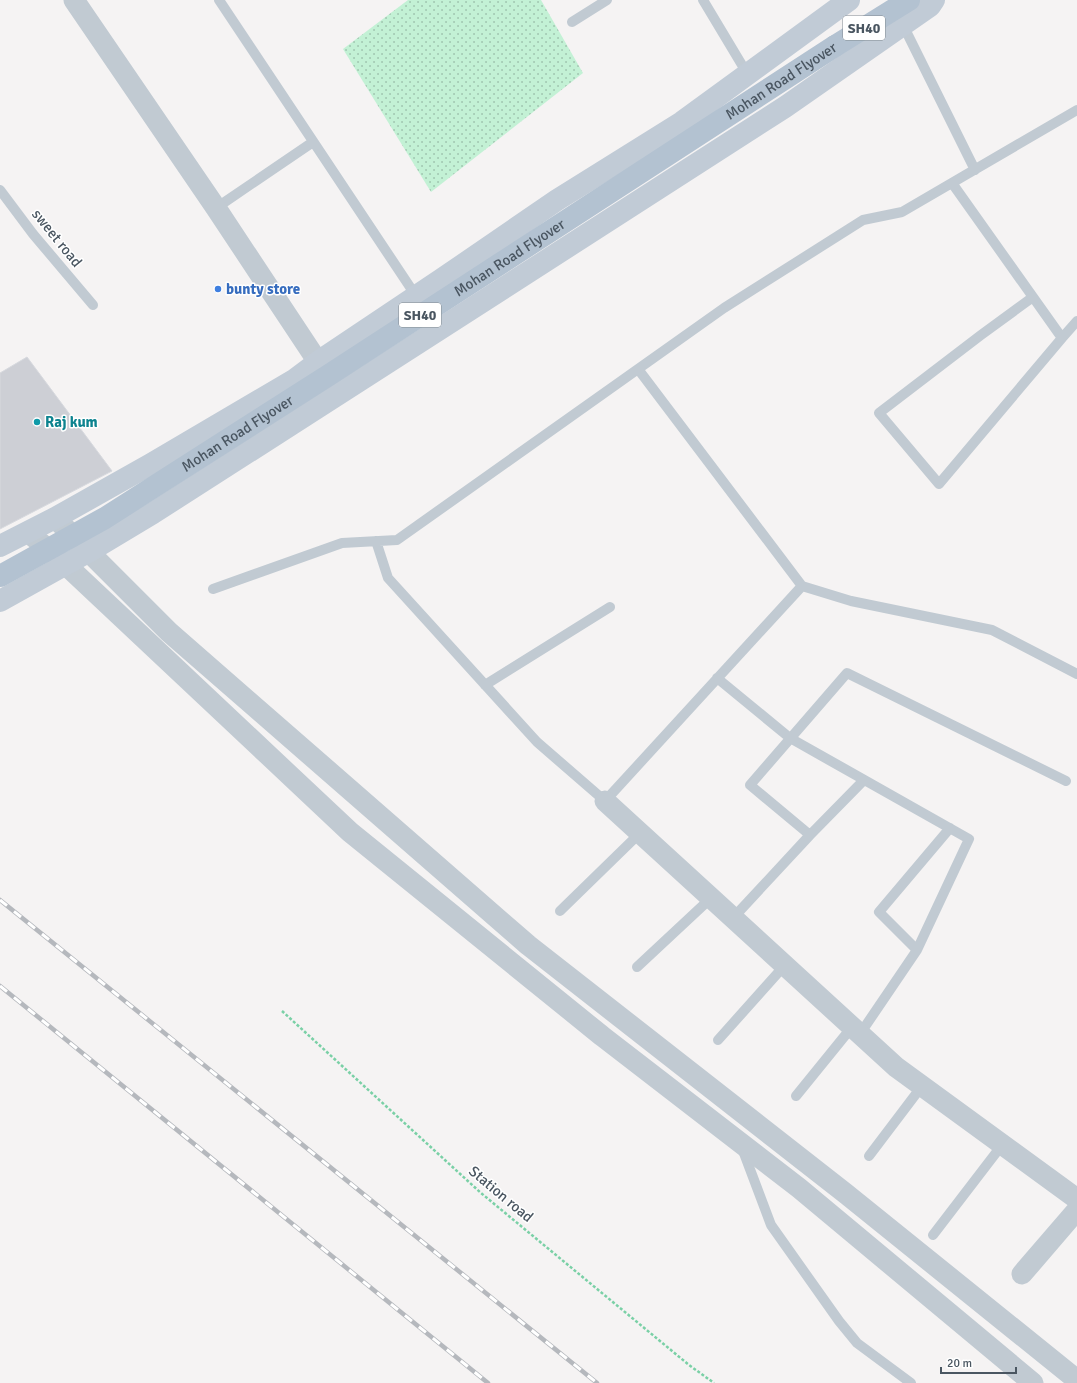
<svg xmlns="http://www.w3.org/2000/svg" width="1077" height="1383" viewBox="0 0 1077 1383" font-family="Signika,sans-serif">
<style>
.park{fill:url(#park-dots)}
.building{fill:#cdcfd5;stroke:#d7d9de}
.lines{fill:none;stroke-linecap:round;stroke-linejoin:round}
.path{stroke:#7ad0a6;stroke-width:2.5;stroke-dasharray:3 2;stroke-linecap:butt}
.lane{stroke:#c1cad2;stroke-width:10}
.street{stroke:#c1cad2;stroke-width:21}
.secondary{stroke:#c1cbd6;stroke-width:22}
.primary{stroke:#b3c2d1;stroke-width:22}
.rail-casing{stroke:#b5b8bd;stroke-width:4.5}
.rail{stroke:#fff;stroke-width:3;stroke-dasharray:9;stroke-linecap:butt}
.primary-bridge{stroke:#b3c2d1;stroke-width:22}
.shop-dot{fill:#3f7fe0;stroke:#fff;stroke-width:1.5}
.culture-dot{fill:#0f9aa8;stroke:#fff;stroke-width:1.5}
.labels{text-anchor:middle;stroke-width:3;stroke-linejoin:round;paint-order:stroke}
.shield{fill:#fff;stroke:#808990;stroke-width:1}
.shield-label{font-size:14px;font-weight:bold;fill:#4a5661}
.street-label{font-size:15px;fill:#4a5661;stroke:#fff}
.shop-label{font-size:15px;font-weight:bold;fill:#366cbe;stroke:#fff;text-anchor:start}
.culture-label{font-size:15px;font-weight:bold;fill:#0d838f;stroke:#fff;text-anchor:start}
</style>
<defs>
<pattern id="park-dots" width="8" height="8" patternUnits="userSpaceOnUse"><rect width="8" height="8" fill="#c3f1d5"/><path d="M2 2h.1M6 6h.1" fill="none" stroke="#a0c6b0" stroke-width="1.8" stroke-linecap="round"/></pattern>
</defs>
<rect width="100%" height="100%" fill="#f5f3f3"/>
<path class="park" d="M408,0H541L583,73L431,192L343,49Z"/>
<path class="building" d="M27,357L112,471L0,529V373Z"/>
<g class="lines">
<path class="path" d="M282,1011L481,1193L689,1365L714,1383"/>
<path class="lane" d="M219,0L416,296
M703,0L748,75
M572,22L607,0
M902,23L975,170
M952,183L1062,338L1077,321
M0,190L33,234L93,305
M216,208L313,142
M1033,297L981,335L879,413L939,484L1062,338
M638,369L802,586L851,601L992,630L1077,674
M376,541L388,578L537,742L605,801L802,586
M213,589L342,543L397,540L724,308L863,220L902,212L1077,110
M717,678L790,738L969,839L917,950L860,1034
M485,685L610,607
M810,835L750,785L847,673L1066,781
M560,911L640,833
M733,918L810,835L864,780
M917,950L879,912L950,828
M637,967L711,898
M718,1040L785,965
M796,1096L852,1027
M742,1148L771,1225L839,1321L857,1343L911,1383
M869,1156L922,1086
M933,1235L1002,1145"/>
<path class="street" d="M74,0L216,208L318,362
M55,518L169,632L528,945L845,1193L1077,1380
M28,532L65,564L350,832L602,1036L799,1188L1033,1383
M605,801L896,1067L1077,1199
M1022,1274L1077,1210"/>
<path class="secondary" d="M0,546L55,518L151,464L294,380L318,362L442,279L557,200L682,122L849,0
M0,601L88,552L153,513L292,424L785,107L930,6L934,0"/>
<path class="primary" d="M835,46L909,0"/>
<g class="rail-casing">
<path id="rail" d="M0,900L597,1383
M0,986L488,1383"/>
</g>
<use href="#rail" class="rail"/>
<path class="primary-bridge" id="s1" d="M0,576L105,518L329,375L835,46"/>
</g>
<circle class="shop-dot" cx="218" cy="289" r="4"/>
<circle class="culture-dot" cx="37" cy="422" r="4"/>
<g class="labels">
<g class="shield">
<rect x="843" y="16" width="42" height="24" rx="3"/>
<rect x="399" y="303" width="42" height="24" rx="3"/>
</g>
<g class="shield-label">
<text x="864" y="33">SH40</text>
<text x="420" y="320">SH40</text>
</g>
<g class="street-label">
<text dy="5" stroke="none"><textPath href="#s1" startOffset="925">Mohan Road Flyover</textPath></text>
<text transform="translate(57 238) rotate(51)" y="5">sweet road</text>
<text dy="5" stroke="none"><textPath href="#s1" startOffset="601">Mohan Road Flyover</textPath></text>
<text dy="5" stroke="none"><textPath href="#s1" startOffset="277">Mohan Road Flyover</textPath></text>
<text transform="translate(501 1194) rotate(40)" y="5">Station road</text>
</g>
<g class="shop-label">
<text x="226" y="294">bunty store</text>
</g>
<g class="culture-label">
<text x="45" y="427">Raj kum</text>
</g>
</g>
<path d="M941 1367v6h75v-6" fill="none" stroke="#4a5661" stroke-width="2"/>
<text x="947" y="1367" font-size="12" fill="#4a5661" stroke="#ffffff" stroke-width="3" paint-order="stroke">20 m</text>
</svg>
